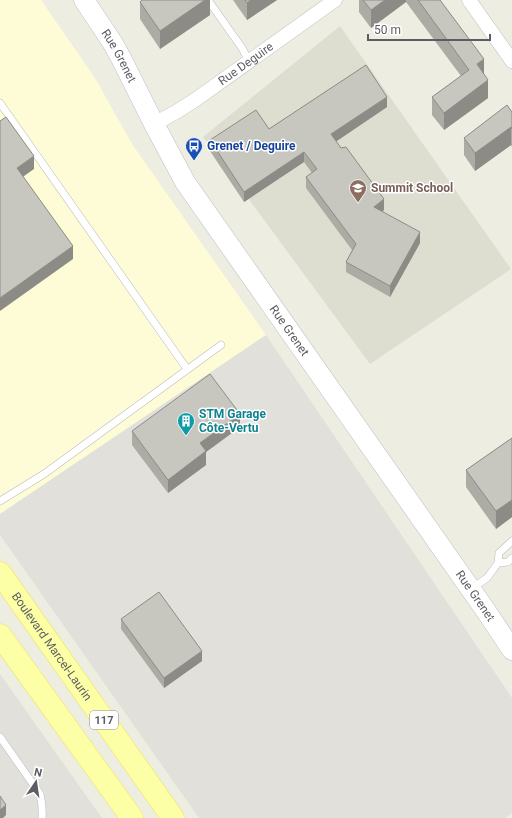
<svg xmlns="http://www.w3.org/2000/svg" width="512" height="818" viewBox="0 0 512 818" font-family="Roboto,sans-serif">
<style>
.commercial{fill:#fefcd7}
.industrial{fill:#e1e0da}
.education{fill:#ddddd0}
.lines{fill:none;stroke-linecap:round;stroke-linejoin:round}
.lane-casing{stroke:#babbc1;stroke-width:8}
.street-casing{stroke:#babbc1;stroke-width:15}
.secondary-casing{stroke:#bdbec6;stroke-width:21}
.primary-casing{stroke:#f1e357;stroke-width:23}
.lane{stroke:#fff;stroke-width:7}
.street{stroke:#fff;stroke-width:14}
.secondary{stroke:#fff;stroke-width:20}
.primary{stroke:#fdffa6;stroke-width:22}
.wall{fill:#acaba4}
.shaded-wall{fill:#8c8b86}
.building{fill:#c8c7bf;stroke:#8c8b86}
.labels{text-anchor:middle;stroke-width:3;stroke-linejoin:round;paint-order:stroke}
.shield{fill:#fff;stroke:#8c8e92;stroke-width:1}
.shield-label{font-size:11px;font-weight:bold;fill:#5b5d63}
.street-label{font-size:12px;fill:#5b5d63;stroke:#fff}
.transit-label{font-size:12px;font-weight:bold;fill:#164399;stroke:#fff;text-anchor:start}
.education-label{font-size:12px;font-weight:bold;fill:#785e54;stroke:#fff;text-anchor:start}
.culture-label{font-size:12px;font-weight:bold;fill:#0d838f;stroke:#fff;text-anchor:start}
</style>
<rect width="100%" height="100%" fill="#edede2"/>
<path class="commercial" d="M0,0H41L95,78L132,144L266,335L0,514Z"/>
<path class="industrial" d="M266,335L512,698V813L505,818H199L0,535V514Z
M0,674L102,818H0Z"/>
<path class="education" d="M340,26L511,269L370,364L203,137Z"/>
<g class="lines">
<g class="lane-casing">
<path id="lane" d="M208,0L242,48L249,61
M0,103L187,369
M0,501L44,474L221,345
M498,563L508,562L512,558
M471,589L487,578L498,563L499,553L512,541
M0,737L40,794C42,803 43,809 42,818"/>
</g>
<g class="street-casing">
<g id="street">
<path d="M469,0L512,61"/>
<path id="s1" d="M154,124L176,112L195,100L335,0"/>
</g>
</g>
<g class="secondary-casing">
<g id="secondary">
<path id="s2" d="M84,0L112,42L121,58L154,124L185,182L486,611L512,650"/>
</g>
</g>
<g class="primary-casing">
<g id="primary">
<path id="s3" d="M0,573L173,818"/>
<path d="M0,635L132,818"/>
</g>
</g>
<use href="#lane" class="lane"/>
<use href="#street" class="street"/>
<use href="#secondary" class="secondary"/>
<use href="#primary" class="primary"/>
</g>
<path class="wall" d="M210,0V15L160,49L140,19V2Z
M233,0H277L247,20Z
M359,0H440L484,73L488,98L444,130L432,115V97L461,76L406,2L371,28L359,12Z
M387,107L336,141L384,210L382,211L420,243L390,297L346,272V262L352,250L306,188V177L312,173L304,162L244,202L210,151V140Z
M512,112V147L511,145L475,171L464,155V138Z
M240,427L206,452V465L168,493L132,445V431Z
M512,438V517L496,529L466,487V470Z
M121,619L202,661L164,688L121,629Z"/>
<path class="shaded-wall" d="M205,0H210V15L160,49V31Z
M251,0H277L247,20V3Z
M385,0H406V2L371,28V10Z
M484,59V77L477,64Z
M488,80V98L444,130V113Z
M387,97V107L331,145V134Z
M511,127V145L475,171V153Z
M304,152V162L244,202V192Z
M34,156V169L17,181V168Z
M384,199V210L374,217V207Z
M420,232V243L390,297V286Z
M73,246V259L0,311V298Z
M240,414V427L206,452V465L168,493V480L200,443Z
M512,500V517L496,529V511Z
M202,651V661L164,688V678Z
M6,805V815L3,818H0V810Z"/>
<path class="building" d="M142,0H205L160,31L140,2Z
M245,0H251L247,3Z
M363,0H385L371,10Z
M418,0H440L484,59L477,64L488,80L444,113L432,97L469,70Z
M366,65L387,97L331,134L341,148L346,147L384,199L374,207L420,232L390,286L346,262L356,244L306,177L317,169L304,152L244,192L210,140L256,110L269,129Z
M507,105L512,112V129L511,127L475,153L464,138Z
M6,117L34,156L17,168L73,246L0,298V121Z
M210,374L240,414L200,443L206,451L168,480L132,431Z
M512,438V500L496,511L466,470Z
M159,592L202,651L164,678L121,619Z
M0,796L6,805L0,810Z"/>
<defs>
<g id="bus-pin" transform="scale(0.9)"><path d="M0 17L-7.5 6A9.5 9.5 0 1 1 7.5 6Z" fill="#1a4fb4" stroke="#fff"/><path d="M-5-6H5V4H4V6H2V4H-2V6H-4V4H-5ZM-3.5-4V0h7V-4ZM-3.5 1.2v1.5H-2V1.2ZM2 1.2v1.5H3.5V1.2Z" fill="#fff"/></g>
<g id="school-pin" transform="scale(0.9)"><path d="M0 17L-7.5 6A9.5 9.5 0 1 1 7.5 6Z" fill="#8d6e63" stroke="#fff"/><path d="M0-5L7-2L0 1L-7-2ZM-4 1L0 2.5L4 1V4Q0 6-4 4Z" fill="#fff"/></g>
<g id="building-pin" transform="scale(0.9)"><path d="M0 17L-7.5 6A9.5 9.5 0 1 1 7.5 6Z" fill="#0f9aa8" stroke="#fff"/><path d="M-4-6H4V6H1V3H-1V6H-4ZM-2.5-4.3h1.7v1.8h-1.7ZM.8-4.3h1.7v1.8H.8ZM-2.5-1h1.7V.8h-1.7ZM.8-1h1.7V.8H.8Z" fill="#fff"/></g>
</defs>
<g fill-rule="evenodd">
<use href="#bus-pin" x="194" y="146"/>
<use href="#school-pin" x="358" y="188"/>
<use href="#building-pin" x="186" y="421"/>
</g>
<g class="labels">
<rect class="shield" x="90" y="711" width="28" height="18" rx="3"/>
<g class="shield-label">
<text x="104" y="724">117</text>
</g>
<g class="street-label">
<text dy="4" stroke="none"><textPath href="#s2" startOffset="66">Rue Grenet</textPath></text>
<text dy="4" stroke="none"><textPath href="#s1" startOffset="110">Rue Deguire</textPath></text>
<text dy="4" stroke="none"><textPath href="#s2" startOffset="390">Rue Grenet</textPath></text>
<text dy="4" stroke="none"><textPath href="#s2" startOffset="714">Rue Grenet</textPath></text>
<text dy="4" stroke="none"><textPath href="#s3" startOffset="90">Boulevard Marcel-Laurin</textPath></text>
</g>
<g class="transit-label">
<text x="207" y="150">Grenet / Deguire</text>
</g>
<g class="education-label">
<text x="371" y="192">Summit School</text>
</g>
<g class="culture-label">
<text x="199" y="418">STM Garage<tspan x="199" dy="14">Côte-Vertu</tspan></text>
</g>
</g>
<g transform="translate(36 782) rotate(13)" stroke="#ffffff" stroke-width="3" paint-order="stroke">
<path d="M0-3L7 15L0 10L-7 15Z" fill="#5b5d63"/>
<text y="-6" font-size="11" font-weight="bold" text-anchor="middle" fill="#5b5d63">N</text>
</g>
<path d="M368 34v6h122v-6" fill="none" stroke="#5b5d63" stroke-width="2"/>
<text x="374" y="34" font-size="12" fill="#5b5d63" stroke="#ffffff" stroke-width="3" paint-order="stroke">50 m</text>
</svg>
